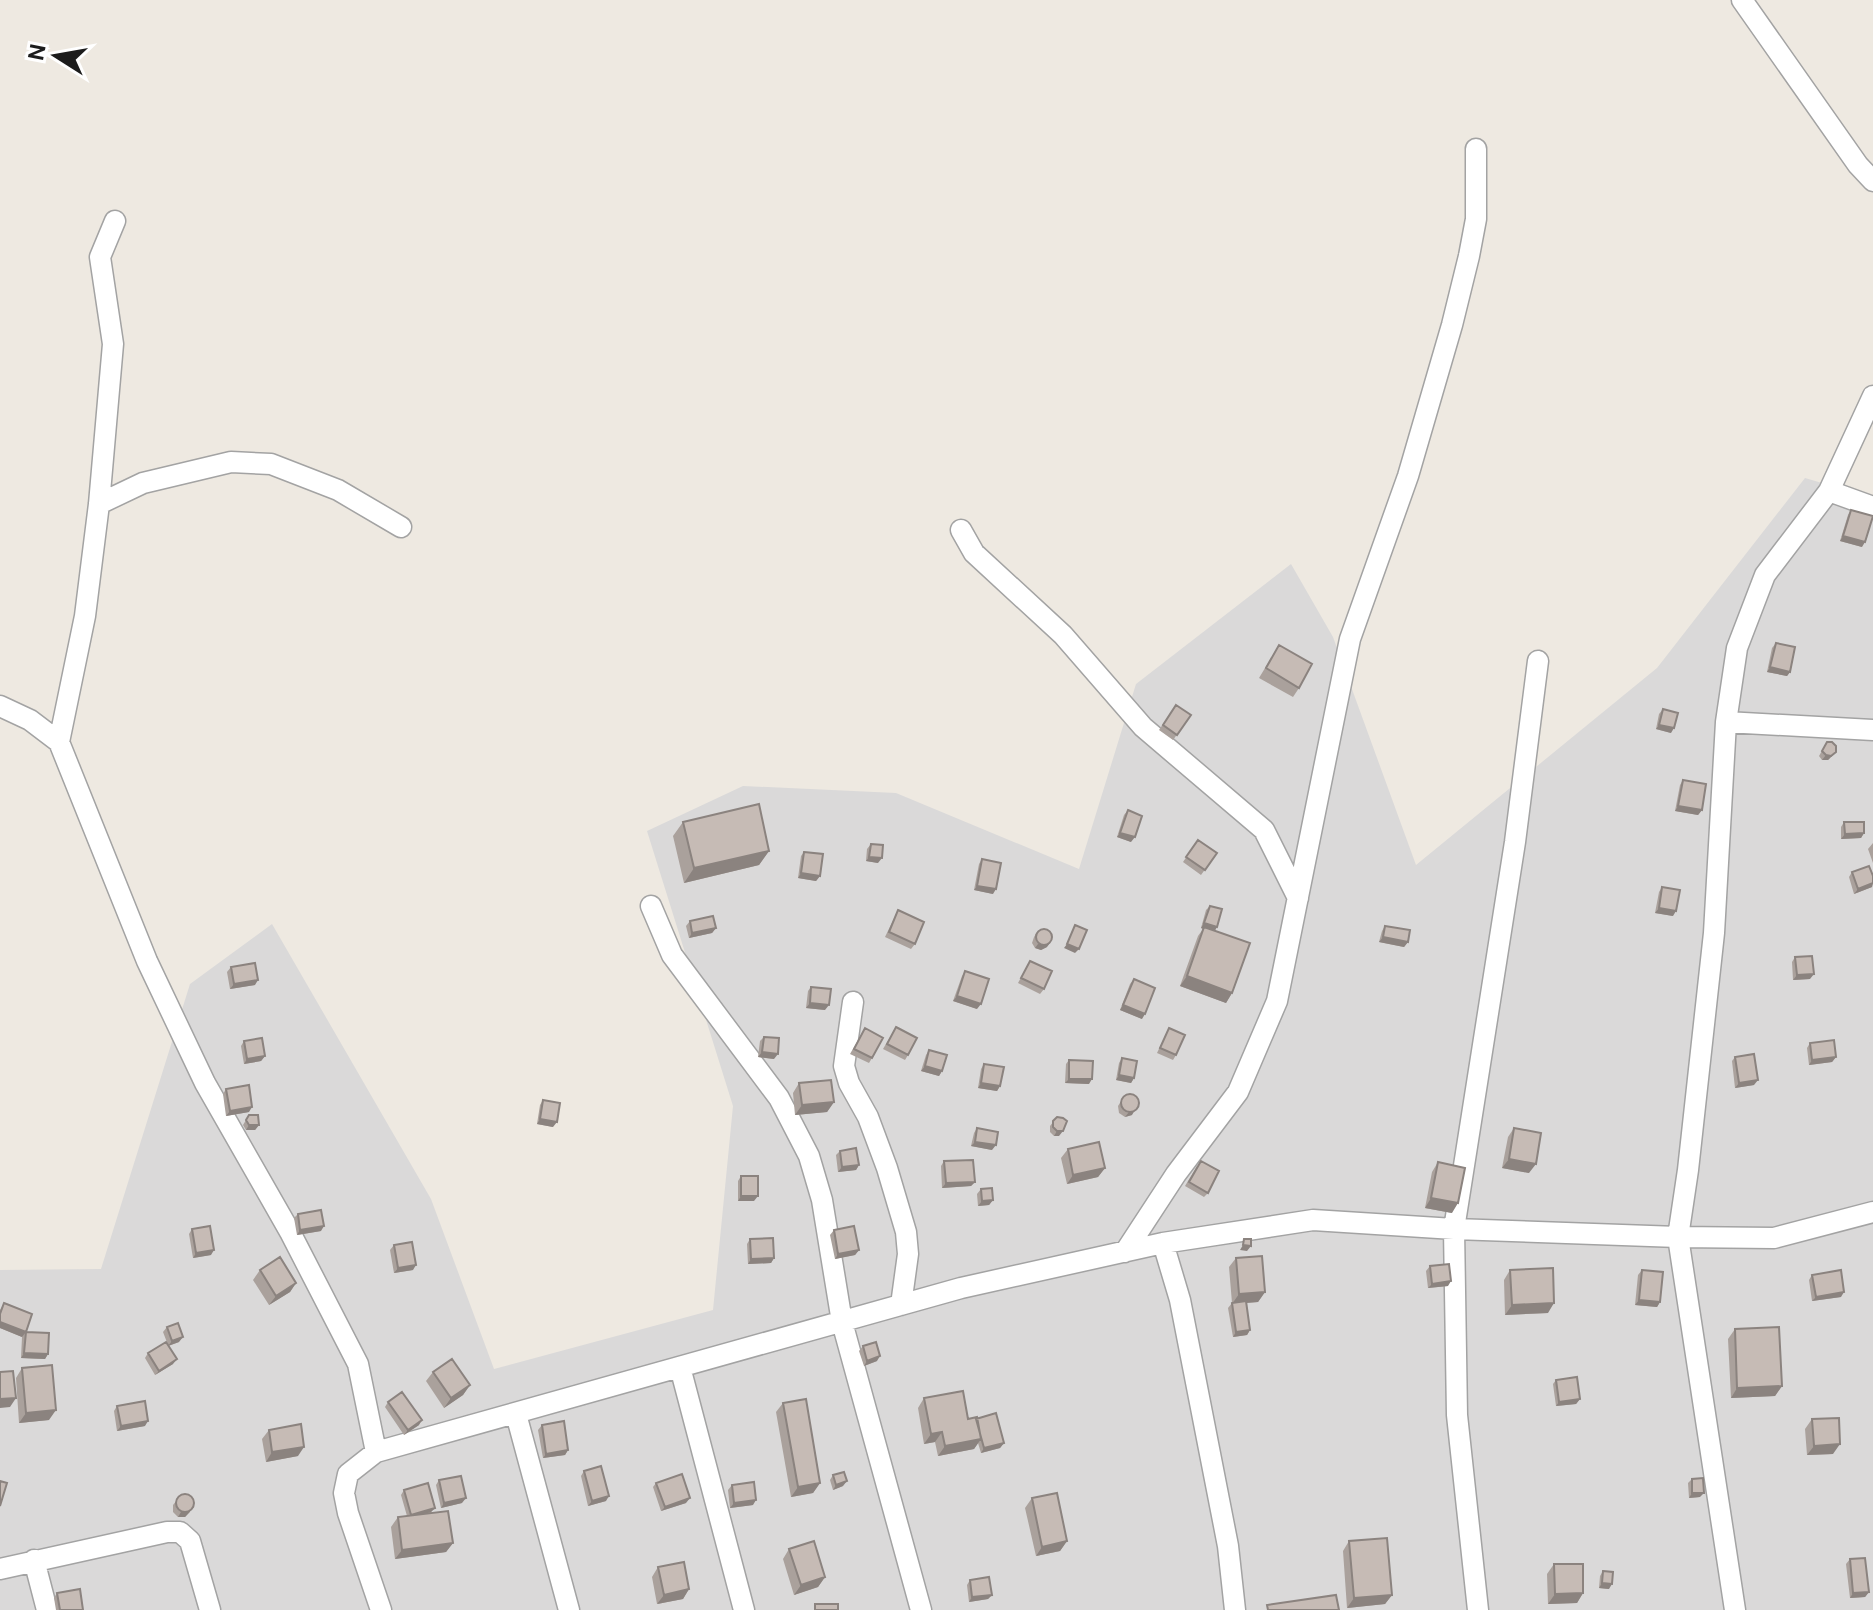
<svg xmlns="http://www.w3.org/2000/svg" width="1873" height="1610" viewBox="0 0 1873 1610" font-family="'DM Sans',sans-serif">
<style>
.residential{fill:#dad9d9}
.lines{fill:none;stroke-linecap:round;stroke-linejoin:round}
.street-casing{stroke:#a3a3a3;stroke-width:23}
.street{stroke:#fff;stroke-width:20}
.wall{fill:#aaa19c}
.shaded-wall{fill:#8b837f}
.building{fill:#c6bbb5;stroke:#8b837f;stroke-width:2}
</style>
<rect width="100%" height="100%" fill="#eee9e1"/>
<path class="residential" d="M1805,478L1873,498V1610H0V1270L101,1269L190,984L272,924L431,1199L494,1369L713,1310L733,1106L647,831L743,786L896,793L1079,869L1136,684L1291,564L1333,637L1416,865L1657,668Z"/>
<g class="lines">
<g class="street-casing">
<path id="street" d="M1742,0L1858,165L1873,181
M1829,491L1873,507
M99,504L143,483L231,462L271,464L338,490L401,527
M961,530L974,553L1063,635L1143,727L1264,830L1298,898
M0,706L30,720L59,742L147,961L205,1083L290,1232L358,1364L376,1452
M1726,722L1873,730
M59,742L85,616L99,504L113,344L100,257L115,221
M651,906L672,955L779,1098L809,1156L822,1200L842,1322L921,1610
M853,1002L844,1066L849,1083L868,1117L887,1168L906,1232L908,1254L901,1305
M1163,1243L1313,1220L1454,1229L1678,1237L1774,1238L1873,1212
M1125,1252L1176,1174L1238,1092L1277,1001L1350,639L1408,476L1452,325L1469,256L1476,219V149
M680,1367L744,1610
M516,1414L569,1610
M34,1560L47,1610
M0,1569L167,1532H180L190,1541L210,1610
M381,1610L348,1513L344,1493L348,1474L376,1452L961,1288L1163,1243L1180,1300L1228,1546L1235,1610
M1478,1610L1457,1415L1454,1229L1515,842L1538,661
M1735,1610L1678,1237L1688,1170L1714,933L1726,722L1737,648L1765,575L1829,491L1873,396"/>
</g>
<use href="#street" class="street"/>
</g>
<path class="wall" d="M1851,510L1862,547L1840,541L1848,515Z
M1776,643L1790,672L1787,676L1767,672L1772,648Z
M1279,645L1299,688L1293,697L1259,678Z
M1176,705L1191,715L1173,740L1159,730Z
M1663,709L1671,733L1656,729L1659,714Z
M1827,742L1836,752L1828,760H1822L1819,756Z
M1683,780L1702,810L1698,815L1675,811L1680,785Z
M1128,810L1131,842L1117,837L1124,815Z
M683,822L769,851L759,865L684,883L673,836Z
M1844,822L1864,833L1861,838L1841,839V827Z
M1198,840L1217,853L1201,875L1183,862Z
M1873,843V863L1868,849Z
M871,844L878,863L866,861L867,849Z
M804,852L820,876L816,881L798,878L801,856Z
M982,859L993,894L974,890L979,864Z
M1852,872L1873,876L1872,887L1854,894L1849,877Z
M1662,887L1673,916L1655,913L1659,892Z
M1210,906L1217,927L1215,930L1232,993L1226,1003L1180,986L1198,936L1203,929L1201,928L1206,910Z
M898,910L915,944L911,949L885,937Z
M690,921L716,928L712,933L689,938L686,926Z
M1385,926L1408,942L1404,947L1379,942L1382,931Z
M1037,932L1047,947L1041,950L1035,948L1032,943L1034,937Z
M1795,957L1810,979L1793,980L1792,962Z
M1030,961L1044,989L1040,994L1018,983Z
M231,967L255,985L230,989L227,972Z
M965,971L977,1009L953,1001L962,976Z
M1134,979L1142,1019L1120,1010L1130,984Z
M811,987L825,1010L806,1008L808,991Z
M896,1027L908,1055L905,1060L883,1049Z
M865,1028L872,1058L869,1063L850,1054Z
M1169,1028L1176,1055L1173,1060L1157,1053Z
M764,1037L774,1059L758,1057L760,1041Z
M244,1041L265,1056L261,1061L244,1064L241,1046Z
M1810,1043L1836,1057L1832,1062L1809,1065L1807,1048Z
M929,1050L942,1071L939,1076L921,1071L926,1055Z
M1735,1057L1754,1085L1735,1088L1732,1061Z
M1122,1058L1134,1078L1131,1083L1116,1080L1119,1063Z
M1069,1060L1089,1084L1065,1083L1066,1064Z
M984,1064L1000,1086L997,1091L978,1088L981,1069Z
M799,1083L834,1102L827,1112L795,1115L793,1093Z
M226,1089L249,1112L226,1116L223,1094Z
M1125,1095L1132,1115L1125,1117L1119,1113L1118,1106Z
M543,1100L553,1127L537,1124L540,1105Z
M249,1115L259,1125L255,1130H246L243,1125Z
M1057,1117L1059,1136H1054L1050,1132V1126Z
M977,1128L992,1150L971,1146L974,1133Z
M1514,1128L1529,1173L1502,1168L1508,1137Z
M1068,1149L1105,1168L1098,1177L1067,1184L1061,1158Z
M840,1151L859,1165L856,1170L838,1172L836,1155Z
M944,1161L975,1182L971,1186L942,1188L941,1166Z
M1438,1162L1452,1213L1425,1208L1432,1172Z
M1197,1166L1208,1193L1204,1197L1185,1186Z
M741,1176L754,1201H738V1181Z
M981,1189L993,1200L989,1205L978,1206L977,1194Z
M298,1214L321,1231L297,1235L294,1218Z
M192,1229L211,1255L193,1258L189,1234Z
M834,1230L859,1250L855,1255L835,1259L830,1235Z
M750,1239L774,1258L771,1263L748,1264L747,1244Z
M394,1245L413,1270L394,1273L390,1250Z
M1236,1258L1265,1292L1258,1302L1246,1303L1250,1330L1247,1335L1233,1337L1228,1308L1232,1303L1229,1267Z
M1430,1266L1448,1286L1428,1288L1426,1271Z
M260,1270L296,1283L290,1292L269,1305L253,1280Z
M1510,1270L1548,1313L1505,1315L1504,1280Z
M1642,1270L1660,1302L1657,1307L1635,1305L1638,1275Z
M1812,1275L1841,1297L1812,1301L1809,1280Z
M4,1303L26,1332L48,1354L45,1359L21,1358L22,1337L0,1328V1310Z
M167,1327L179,1342L168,1346L173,1364L155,1375L145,1358L148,1353L168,1345L163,1332Z
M1735,1329L1782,1386L1775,1396L1731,1398L1728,1339Z
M863,1346L877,1361L864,1366L859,1351Z
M22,1368L49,1420L19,1423L16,1378Z
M433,1372L470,1385L463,1395L444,1408L426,1381Z
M1556,1380L1580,1399L1576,1404L1556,1406L1553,1384Z
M924,1398L968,1419L1004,1443L1000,1448L981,1453L978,1443L974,1449L938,1456L935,1442L924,1444L918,1408Z
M388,1402L419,1425L404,1435L385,1407Z
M783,1403L820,1483L813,1493L791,1497L776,1412Z
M117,1406L145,1426L117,1431L114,1411Z
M1812,1419L1833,1454L1807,1455L1805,1429Z
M542,1425L568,1450L565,1455L543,1458L538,1430Z
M269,1430L298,1456L266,1462L262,1439Z
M584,1471L606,1501L588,1506L581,1476Z
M833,1475L843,1486L833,1490L830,1480Z
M1692,1479L1700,1497L1689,1498L1688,1483Z
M439,1480L462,1503L441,1508L436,1485Z
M656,1483L686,1503L661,1511L653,1487Z
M732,1485L753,1505L730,1508L728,1490Z
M404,1490L435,1508L431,1512L453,1543L446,1552L395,1559L391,1527L398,1517L407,1516L401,1495Z
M181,1495L190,1512L185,1517H178L173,1512V1505Z
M1032,1498L1067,1541L1060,1551L1036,1556L1025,1508Z
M1349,1541L1392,1595L1385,1604L1347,1608L1343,1551Z
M789,1549L825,1577L818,1587L794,1595L783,1559Z
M1850,1559L1869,1592L1865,1597L1850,1598L1846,1564Z
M1554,1564L1583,1593L1577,1603L1548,1604L1547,1574Z
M658,1567L689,1589L683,1599L657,1604L652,1577Z
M1603,1571L1609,1589L1599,1588L1600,1576Z
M970,1580L992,1595L988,1599L969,1602L967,1585Z
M57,1593L83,1610H56L54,1598Z"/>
<path class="shaded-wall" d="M1843,536L1865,542L1862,547L1840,541Z
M1770,667L1790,672L1787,676L1767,672Z
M1659,725L1674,728L1671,733L1656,729Z
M1836,752L1828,760H1822L1826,755Z
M1678,806L1702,810L1698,815L1675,811Z
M1120,833L1135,837L1131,842L1117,837Z
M1864,833L1861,838L1841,839L1845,834Z
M769,851L759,865L684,883L694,868Z
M869,857L882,858L878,863L866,861Z
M801,873L820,876L816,881L798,878Z
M1873,883L1872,887L1854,894L1858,889Z
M977,886L996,889L993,894L974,890Z
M1659,908L1676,911L1673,916L1655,913Z
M1204,923L1217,927L1214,932L1201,928Z
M716,928L712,933L689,938L692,933Z
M1383,937L1408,942L1404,947L1379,942Z
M1050,943L1047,947L1041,950L1035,948L1038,944Z
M1067,944L1079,949L1075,953L1064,948Z
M1814,974L1810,979L1793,980L1797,975Z
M1187,976L1232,993L1226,1003L1180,986Z
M258,980L255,985L230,989L234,984Z
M957,996L981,1004L977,1009L953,1001Z
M810,1003L829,1005L825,1010L806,1008Z
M1123,1005L1145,1014L1142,1019L1120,1010Z
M762,1052L778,1054L774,1059L758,1057Z
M265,1056L261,1061L244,1064L247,1059Z
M1836,1057L1832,1062L1809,1065L1812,1060Z
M925,1066L942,1071L939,1076L921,1071Z
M1119,1075L1134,1078L1131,1083L1116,1080Z
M1069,1079H1092L1089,1084L1065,1083Z
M1758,1080L1754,1085L1735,1088L1739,1083Z
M981,1083L1000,1086L997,1091L978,1088Z
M834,1102L827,1112L795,1115L802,1105Z
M252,1107L249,1112L226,1116L230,1111Z
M1135,1110L1132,1115L1125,1117L1129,1112Z
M540,1119L557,1122L553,1127L537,1124Z
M249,1125H259L255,1130H246Z
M1057,1131H1063L1059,1136H1054Z
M975,1142L996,1145L992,1150L971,1146Z
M1509,1159L1536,1164L1529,1173L1502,1168Z
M859,1165L856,1170L838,1172L842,1167Z
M1105,1168L1098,1177L1067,1184L1073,1175Z
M975,1182L971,1186L942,1188L946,1183Z
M741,1196H758L754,1201H738Z
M1431,1198L1458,1203L1452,1213L1425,1208Z
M993,1200L989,1205L978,1206L982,1201Z
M324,1226L321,1231L297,1235L300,1230Z
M1243,1245L1251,1246L1247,1251L1240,1250Z
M214,1250L211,1255L193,1258L196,1253Z
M859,1250L855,1255L835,1259L838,1254Z
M774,1258L771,1263L748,1264L751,1259Z
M416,1265L413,1270L394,1273L398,1268Z
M1451,1281L1448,1286L1428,1288L1432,1284Z
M296,1283L290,1292L269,1305L276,1296Z
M1265,1292L1258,1302L1232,1304L1239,1294Z
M1844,1292L1841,1297L1812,1301L1816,1297Z
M1639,1300L1660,1302L1657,1307L1635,1305Z
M1554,1303L1548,1313L1505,1315L1512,1305Z
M0,1322L26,1332L22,1337L0,1328Z
M1250,1330L1247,1335L1233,1337L1236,1332Z
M183,1337L179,1342L168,1346L172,1341Z
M24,1353L48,1354L45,1359L21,1358Z
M880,1356L877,1361L864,1366L867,1361Z
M177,1359L173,1364L155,1375L159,1371Z
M470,1385L463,1395L444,1408L451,1398Z
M1782,1386L1775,1396L1731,1398L1737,1388Z
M16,1398L10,1407L0,1408V1399Z
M1580,1399L1576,1404L1556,1406L1559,1402Z
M56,1410L49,1420L19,1423L26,1413Z
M422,1420L419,1425L404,1435L408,1430Z
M148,1421L145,1426L117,1431L121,1426Z
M942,1432L935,1442L924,1444L931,1434Z
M981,1439L974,1449L938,1456L945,1446Z
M1004,1443L1000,1448L981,1453L984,1448Z
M1840,1444L1833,1454L1807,1455L1814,1446Z
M304,1447L298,1456L266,1462L272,1452Z
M568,1450L565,1455L543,1458L546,1454Z
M847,1481L843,1486L833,1490L836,1485Z
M820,1483L813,1493L791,1497L798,1487Z
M1692,1493H1704L1700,1497L1689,1498Z
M609,1496L606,1501L588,1506L592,1501Z
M466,1498L462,1503L441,1508L444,1503Z
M690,1498L686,1503L661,1511L665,1507Z
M756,1500L753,1505L730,1508L734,1503Z
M194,1507L185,1517H178L181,1512Z
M435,1508L431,1512L408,1519L411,1515Z
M1067,1541L1060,1551L1036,1556L1042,1547Z
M453,1543L446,1552L395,1559L402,1550Z
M825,1577L818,1587L794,1595L801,1585Z
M1602,1583L1612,1584L1609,1589L1599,1588Z
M689,1589L683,1599L657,1604L664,1595Z
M1869,1592L1865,1597L1850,1598L1853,1593Z
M1583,1593L1577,1603L1548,1604L1555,1594Z
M992,1595L988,1599L969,1602L972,1597Z
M1392,1595L1385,1604L1347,1608L1354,1598Z"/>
<path class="building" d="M1851,510L1873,516L1865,542L1843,536Z
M1776,643L1795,647L1790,672L1770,667Z
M1279,645L1312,664L1299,688L1266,668Z
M1176,705L1191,715L1177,735L1163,725Z
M1663,709L1678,713L1674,728L1659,725Z
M1827,742H1832L1836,746V752L1831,756L1826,755L1822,751Z
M1683,780L1706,784L1702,810L1678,806Z
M759,804L769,851L694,868L683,822Z
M1128,810L1142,816L1135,837L1120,833Z
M1844,822H1864V833L1845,834Z
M1198,840L1217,853L1205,870L1186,857Z
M871,844L883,845L882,858L869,857Z
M804,852L823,854L820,876L801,873Z
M982,859L1001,863L996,889L977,886Z
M1869,866L1873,876V883L1858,889L1852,872Z
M1662,887L1680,890L1676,911L1659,908Z
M1210,906L1222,909L1217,927L1204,923Z
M898,910L924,922L915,944L889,932Z
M713,916L716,928L692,933L690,921Z
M1075,925L1087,930L1079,949L1067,944Z
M1385,926L1410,930L1408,942L1383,937Z
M1204,927L1250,943L1232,993L1187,976Z
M1036 937a8 8 0 1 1 16 0a8 8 0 1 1-16 0Z
M1812,956L1814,974L1797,975L1795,957Z
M1030,961L1052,971L1044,989L1021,978Z
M255,963L258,980L234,984L231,967Z
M965,971L989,979L981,1004L957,996Z
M1134,979L1155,988L1145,1014L1123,1005Z
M811,987L831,989L829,1005L810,1003Z
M896,1027L917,1038L908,1055L887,1044Z
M865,1028L883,1038L872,1058L854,1049Z
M1169,1028L1185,1035L1176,1055L1160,1048Z
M764,1037L779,1038L778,1054L762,1052Z
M262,1038L265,1056L247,1059L244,1041Z
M1834,1040L1836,1057L1812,1060L1810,1043Z
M929,1050L947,1055L942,1071L925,1066Z
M1754,1054L1758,1080L1739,1083L1735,1057Z
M1122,1058L1137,1061L1134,1078L1119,1075Z
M1069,1060L1093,1061L1092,1079H1069Z
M984,1064L1004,1067L1000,1086L981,1083Z
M831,1080L834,1102L802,1105L799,1083Z
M249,1085L252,1107L230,1111L226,1089Z
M1121 1103a9 9 0 1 1 18 0a9 9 0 1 1-18 0Z
M543,1100L560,1103L557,1122L540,1119Z
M249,1115H258L259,1125H249L246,1120Z
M1057,1117L1063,1118L1067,1121L1063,1131H1057L1053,1127V1121Z
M977,1128L998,1132L996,1145L975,1142Z
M1514,1128L1541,1133L1536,1164L1509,1159Z
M1099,1142L1105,1168L1073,1175L1068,1149Z
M856,1148L859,1165L842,1167L840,1151Z
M973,1160L975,1182L946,1183L944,1161Z
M1201,1161L1219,1171L1208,1193L1189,1182Z
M1438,1162L1465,1168L1458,1203L1431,1198Z
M741,1176H758V1196H741Z
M992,1188L993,1200L982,1201L981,1189Z
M321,1210L324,1226L300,1230L298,1214Z
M210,1226L214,1250L196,1253L192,1229Z
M854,1226L859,1250L838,1254L834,1230Z
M773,1238L774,1258L751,1259L750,1239Z
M1244,1239H1251V1246L1243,1245Z
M412,1242L416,1265L398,1268L394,1245Z
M1262,1256L1265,1292L1239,1294L1236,1258Z
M280,1257L296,1283L276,1296L260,1270Z
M1449,1264L1451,1281L1432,1284L1430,1266Z
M1553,1268L1554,1303L1512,1305L1510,1270Z
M1642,1270L1663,1272L1660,1302L1639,1300Z
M1841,1270L1844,1292L1816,1297L1812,1275Z
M1246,1301L1250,1330L1236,1332L1232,1303Z
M4,1303L32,1314L26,1332L0,1322V1314Z
M178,1323L183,1337L172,1341L167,1327Z
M1779,1327L1782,1386L1737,1388L1735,1329Z
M26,1332L49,1333L48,1354L24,1353Z
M166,1342L177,1359L159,1371L148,1353Z
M876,1342L880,1356L867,1361L863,1346Z
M452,1359L470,1385L451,1398L433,1372Z
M52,1365L56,1410L26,1413L22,1368Z
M13,1371L16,1398L0,1399V1372Z
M1577,1377L1580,1399L1559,1402L1556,1380Z
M963,1391L968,1419L977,1417L981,1439L945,1446L942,1432L931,1434L924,1398Z
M402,1392L422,1420L408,1430L388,1402Z
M806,1399L820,1483L798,1487L783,1403Z
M145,1401L148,1421L121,1426L117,1406Z
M996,1413L1004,1443L984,1448L976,1419Z
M1839,1418L1840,1444L1814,1446L1812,1419Z
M564,1421L568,1450L546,1454L542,1425Z
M301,1424L304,1447L272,1452L269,1430Z
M601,1466L609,1496L592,1501L584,1471Z
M844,1472L847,1481L836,1485L833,1475Z
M682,1474L690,1498L665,1507L656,1483Z
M461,1476L466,1498L444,1503L439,1480Z
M1703,1478L1704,1493H1692V1479Z
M0,1481L7,1483L0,1506Z
M754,1482L756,1500L734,1503L732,1485Z
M428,1483L435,1508L411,1515L404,1490Z
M1057,1493L1067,1541L1042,1547L1032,1498Z
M176 1503a9 9 0 1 1 18 0a9 9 0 1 1-18 0Z
M448,1511L453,1543L402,1550L398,1517Z
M1387,1538L1392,1595L1354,1598L1349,1541Z
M814,1541L825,1577L801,1585L789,1549Z
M1865,1558L1869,1592L1853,1593L1850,1559Z
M684,1562L689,1589L664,1595L658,1567Z
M1554,1564H1583V1593L1555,1594Z
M1603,1571L1613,1572L1612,1584L1602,1583Z
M989,1577L992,1595L972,1597L970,1580Z
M80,1589L83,1610H60L57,1593Z
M1336,1595L1339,1610H1268L1267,1605Z
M815,1604H838V1610H815Z"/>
<g transform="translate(56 56) rotate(281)" stroke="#ffffff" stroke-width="6" paint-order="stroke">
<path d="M0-6L14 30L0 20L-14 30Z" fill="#1c1c1c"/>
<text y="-12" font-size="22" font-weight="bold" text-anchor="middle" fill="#1c1c1c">N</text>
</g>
</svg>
